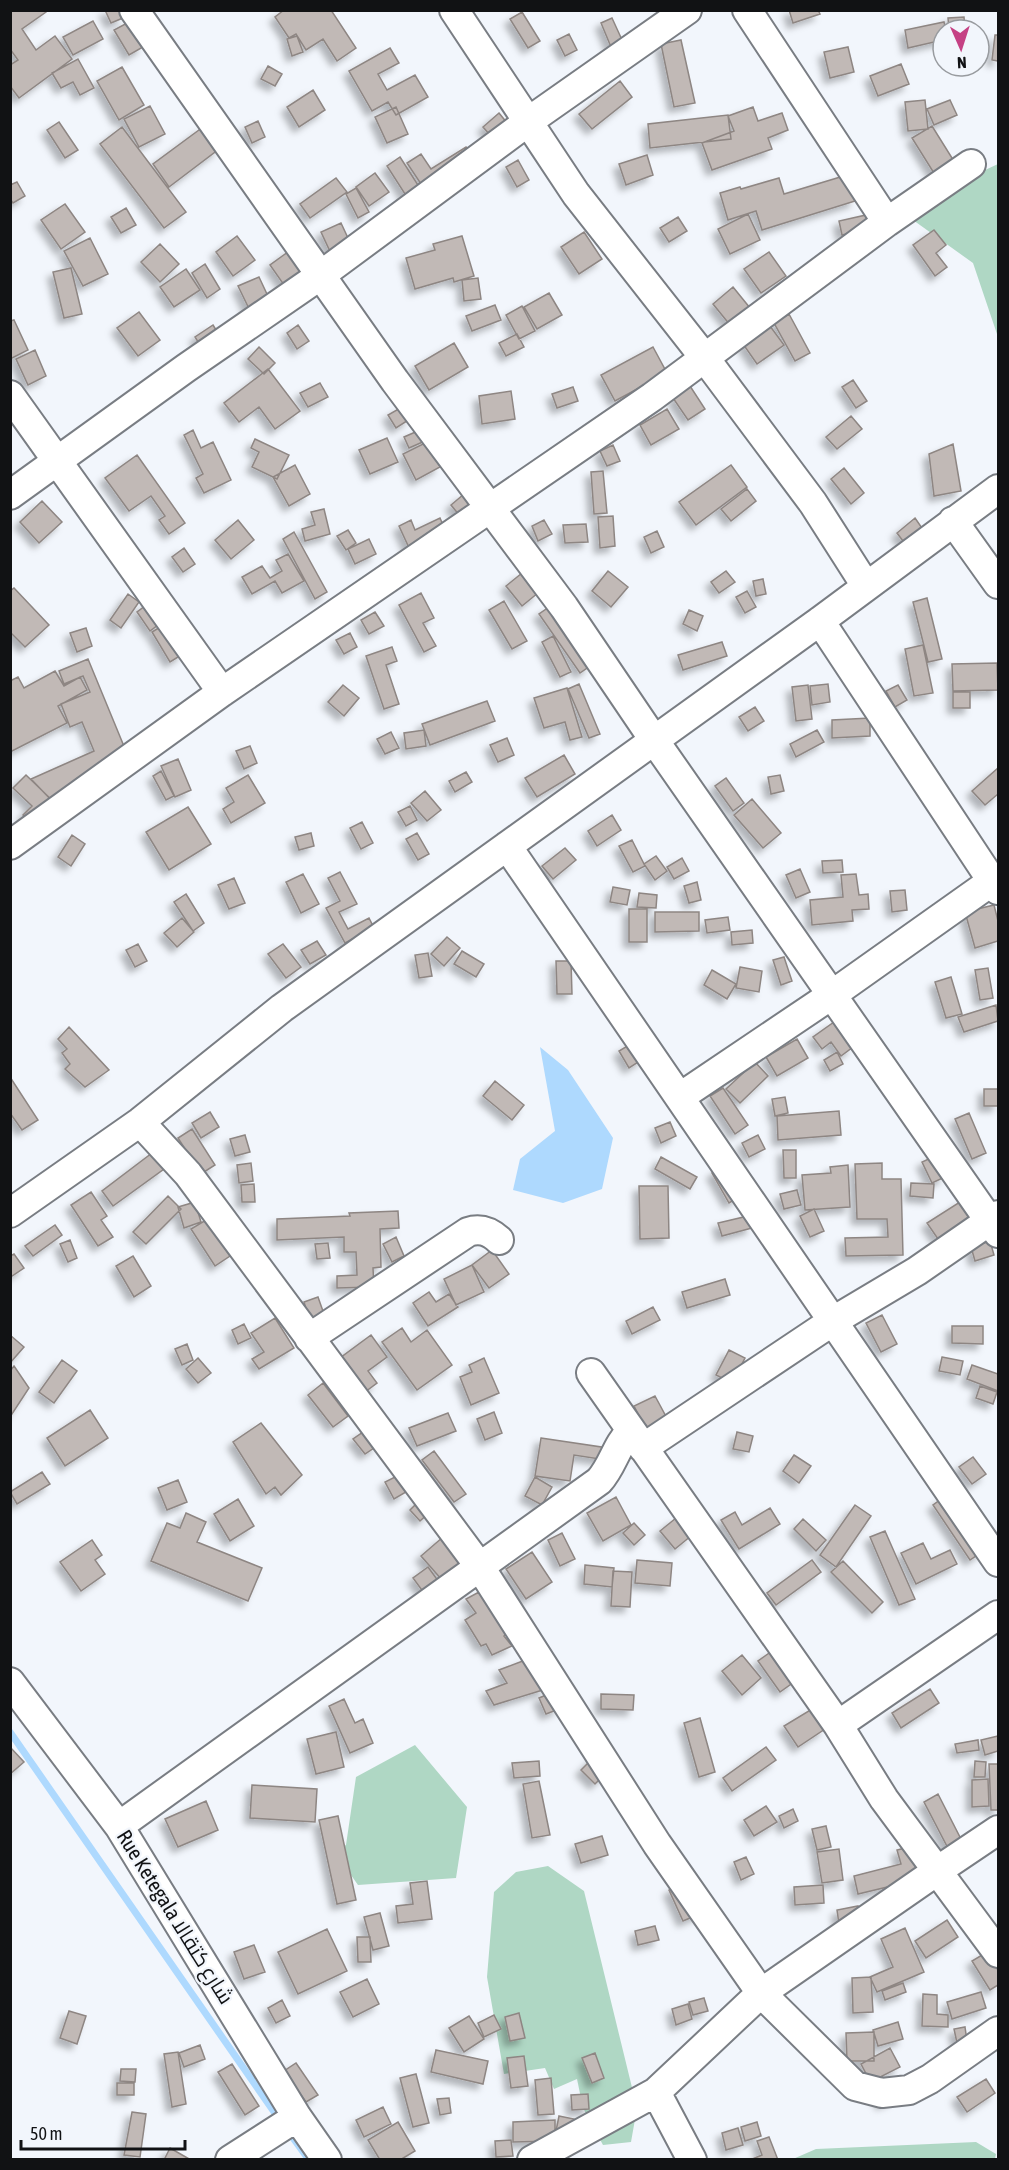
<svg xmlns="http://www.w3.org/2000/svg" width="1009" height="2170" viewBox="0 0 1009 2170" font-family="'Asap Condensed',Cairo,sans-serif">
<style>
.green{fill:#afd7c4}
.water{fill:#aed9fe}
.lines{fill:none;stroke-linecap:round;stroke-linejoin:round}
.stream{stroke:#aed9fe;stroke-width:7}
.building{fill:#c1b9b6;stroke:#8e8683;stroke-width:1.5;filter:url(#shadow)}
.minor-casing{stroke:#797d83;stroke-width:32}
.minor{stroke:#fff;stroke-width:28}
.labels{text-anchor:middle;stroke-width:4.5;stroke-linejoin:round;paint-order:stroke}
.street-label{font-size:21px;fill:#111214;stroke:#f2f6fc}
</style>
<defs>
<filter id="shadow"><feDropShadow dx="-5.5" dy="5.5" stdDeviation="3" flood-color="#0004"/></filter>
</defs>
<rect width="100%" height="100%" fill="#f2f6fc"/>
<path class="green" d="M998,164V337L973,263L899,210Z
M415,1745L467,1807L456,1878L358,1885L334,1851L346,1845L356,1777Z
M548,1866L584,1891L637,2108L631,2142L603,2145L583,2108L577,2079L554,2089L545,2068L504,2074L487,1977L494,1892L516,1872Z
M976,2142L996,2154L995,2159H793L816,2149Z"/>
<path class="water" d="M540,1047L568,1070L613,1138L602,1189L563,1203L513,1190L520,1159L555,1131Z"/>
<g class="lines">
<path class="stream" d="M10,1732L279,2119
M288,2131L309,2160"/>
</g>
<path class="building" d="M10,10H45L46,12L22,29L36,50L55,36L72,59L19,98L10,86V65L18,60L10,49Z
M105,10H120L123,18L111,23Z
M284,10H331L356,48L337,61L323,39L306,50L296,34L289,38L275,17Z
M789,10H818L820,14L793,23Z
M522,12L540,41L528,48L510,19Z
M964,17L965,29L949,30L948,18Z
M612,18L623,42L611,47L601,23Z
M93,21L103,39L73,55L63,37Z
M129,22L143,47L129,55L114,30Z
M944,22L946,30H943V40L908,48L905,30Z
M569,34L577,50L565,56L557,40Z
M995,35H998V61L992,60Z
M297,36L303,52L292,56L287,39Z
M681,40L695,103L674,107L661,44Z
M848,47L854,72L830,78L824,52Z
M390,48L399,63L378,74L387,90L415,75L428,97L396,115L388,102L372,111L349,71Z
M78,59L94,88L80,95L73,82L61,88L52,73Z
M901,64L909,84L878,96L870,76Z
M268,66L282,74L275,86L261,79Z
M122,67L144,105L119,120L97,81Z
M620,81L632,97L592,129L579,114Z
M313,90L325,110L299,127L287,107Z
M925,100L928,129L908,131L905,102Z
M950,100L957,115L934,125L927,109Z
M150,106L165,134L139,147L124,119Z
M396,107L408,134L387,143L375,117Z
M753,107L758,121L782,113L788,130L768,138L772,149L712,170L702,143L734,131L728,116Z
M499,113L512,129L496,142L483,127Z
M728,115L731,139L650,148L648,124Z
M258,121L265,137L252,143L245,127Z
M59,122L78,150L65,158L47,130Z
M932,126L957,166L937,178L912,138Z
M122,127L186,212L164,228L100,144Z
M203,127L219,149L169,187L153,164Z
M466,147L474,159L425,190L407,163L421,154L431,169Z
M647,155L653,175L626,185L619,164Z
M400,157L425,196L412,205L387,166Z
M518,160L529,180L517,187L506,167Z
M375,173L389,192L369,206L356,187Z
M847,175L855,201L762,230L756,211L728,220L720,193L740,187L741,189L779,178L784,194Z
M336,178L347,192L310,218L300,204Z
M17,182L25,196L13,203L10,199V185Z
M356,188L369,212L358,218L346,194Z
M65,204L85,232L61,249L41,220Z
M126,208L136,225L121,233L111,217Z
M748,214L760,240L730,254L718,229Z
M866,215L869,229L842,235L839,221Z
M678,217L687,231L669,242L660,228Z
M341,223L354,251L334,260L321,232Z
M934,230L946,245L936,253L947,267L935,276L913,245Z
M584,232L602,259L579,274L561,247Z
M237,236L255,260L233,276L216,252Z
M462,236L474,276L454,282L453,278L415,289L406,258L435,250L433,244Z
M90,238L108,274L83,286L64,251Z
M160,244L179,264L160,282L141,262Z
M292,249L313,279L291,295L270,265Z
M769,252L786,276L761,293L744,269Z
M205,264L220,289L207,298L192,273Z
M71,268L82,314L64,318L53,272Z
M186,269L200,290L174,307L160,287Z
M259,277L273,307L253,317L238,286Z
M478,278L481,299L464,301L462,280Z
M733,287L750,308L730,325L713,304Z
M549,293L562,315L537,329L524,307Z
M495,305L501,320L472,331L466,316Z
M522,306L535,331L519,339L506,315Z
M139,312L160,340L138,356L117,328Z
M789,314L810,353L795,361L774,323Z
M14,320L28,350L10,359V321Z
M213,325L221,338L203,350L195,337Z
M298,325L309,341L297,349L287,333Z
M770,326L784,345L757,364L743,344Z
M517,334L524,347L506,356L499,343Z
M454,343L468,367L429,390L415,366Z
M259,347L275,363L264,374L248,359Z
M653,347L667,373L615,401L601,375Z
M35,350L46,376L28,385L16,359Z
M268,369L300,411L275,429L259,407L239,422L224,403Z
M853,380L867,401L856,408L842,387Z
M320,383L328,397L308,407L300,393Z
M690,386L705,409L688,420L673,398Z
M573,387L578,401L557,408L552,394Z
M511,391L515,419L482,424L479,396Z
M402,407L410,419L396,428L388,415Z
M667,409L679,429L651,445L640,425Z
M851,416L862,429L837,449L826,437Z
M193,430L201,448L213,442L231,480L204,493L196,478L203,474L184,435Z
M420,430L425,441L409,448L404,437Z
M387,438L398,462L370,474L359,450Z
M255,439L289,455L277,479L252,467L259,452L251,448Z
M427,442L440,467L416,480L403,454Z
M953,444L961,491L934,496L929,454Z
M613,445L620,461L607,466L600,451Z
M137,455L185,523L169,534L159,520L165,516L151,496L129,511L105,478Z
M295,465L310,494L289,506L273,477Z
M731,465L747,487L696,525L679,502Z
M844,468L864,493L851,504L831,479Z
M603,471L607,513L594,514L591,472Z
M747,489L756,501L731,521L721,509Z
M464,494L478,510L464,521L451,505Z
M42,501L62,522L39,543L20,522Z
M324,509L330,534L305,541L302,529L315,525L311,512Z
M613,516L615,546L600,548L598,517Z
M440,518L447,534L410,550L399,526L411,520L415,530Z
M915,518L924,531L906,545L897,533Z
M238,520L254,540L231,559L215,540Z
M544,520L552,534L538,541L532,526Z
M586,524L588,542L565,543L563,525Z
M348,530L356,543L346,550L337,536Z
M657,531L664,547L651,553L644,537Z
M294,532L327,592L315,599L283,539Z
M369,539L376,554L355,564L348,549Z
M184,548L195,564L183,572L172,557Z
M288,554L304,581L282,593L275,581L252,594L242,577L262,566L270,578L282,571L276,560Z
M608,571L628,587L611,607L592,591Z
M726,571L735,582L719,593L711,582Z
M522,573L538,593L522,606L506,586Z
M763,579L766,594L756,596L753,581Z
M14,588L49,625L25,647L10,632V591Z
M747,591L756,607L745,613L736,597Z
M421,593L434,618L423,623L436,646L424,652L399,605Z
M128,594L139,602L121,628L110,620Z
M927,598L942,659L928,662L913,602Z
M504,601L527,641L512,649L489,610Z
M149,603L162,622L150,631L137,612Z
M549,607L590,666L580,673L539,614Z
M689,610L703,616L697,631L683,624Z
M375,612L384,626L369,634L361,620Z
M165,624L183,654L170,662L152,632Z
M86,628L92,646L77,652L70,633Z
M350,633L357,647L344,654L336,640Z
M553,636L571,672L560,677L542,642Z
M722,642L727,656L683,670L678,655Z
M923,645L933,693L914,696L905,649Z
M392,647L397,661L386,665L399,704L384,709L366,656Z
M88,659L128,756L56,805L31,779L94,751L82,722L70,727L61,704L90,692L83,676L64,684L59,671Z
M997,663L998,690L953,691L952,664Z
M55,671L64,686L80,677L87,690L58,706L67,723L10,752V681L18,677L24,688Z
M579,684L600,734L589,738L568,689Z
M828,684L830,702L812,705L810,686Z
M343,685L359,698L344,716L328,702Z
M808,685L812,719L796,721L792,687Z
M898,685L907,700L895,707L886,691Z
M567,688L582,737L570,740L565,722L544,728L534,698Z
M953,692H970V708H953Z
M487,701L495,721L430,745L422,724Z
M755,707L764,721L748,731L739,717Z
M870,718V736L832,738V720Z
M424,730L426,746L406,749L404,733Z
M817,730L824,742L796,757L790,744Z
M391,732L399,748L385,754L377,739Z
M507,738L514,755L498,762L490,745Z
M250,746L257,763L244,769L236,751Z
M564,755L575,774L537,797L525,778Z
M178,759L191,790L175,797L161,766Z
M998,768V794L985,805L972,791Z
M161,771L174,796L166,800L153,776Z
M466,772L472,782L455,792L449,781Z
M26,775L57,805L36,827L23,815L32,806L13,788Z
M248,775L265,803L231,823L223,809L234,802L226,788Z
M780,775L784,791L771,794L768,777Z
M726,778L744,803L733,811L715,786Z
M425,791L441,810L427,821L411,803Z
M752,799L781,833L763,848L734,815Z
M410,806L417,820L406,826L398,812Z
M188,807L211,844L169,870L146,832Z
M612,815L621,830L597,846L588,831Z
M362,822L373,843L361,849L350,828Z
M311,833L314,846L299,850L295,837Z
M417,833L429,854L418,860L406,839Z
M72,835L85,844L71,866L58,857Z
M632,840L645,866L633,872L619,846Z
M565,848L576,860L553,879L542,866Z
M656,856L667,871L655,880L644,864Z
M682,858L689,871L674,879L667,867Z
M842,860L843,872L823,873L822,861Z
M800,869L810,892L796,898L786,875Z
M340,872L357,904L339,912L348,929L369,918L374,928L345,943L326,908L340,901L328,878Z
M303,874L319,904L301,913L286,882Z
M856,874L859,895L868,894L869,909L852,910L853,921L812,925L810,900L843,897L841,875Z
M234,878L245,903L229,909L218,885Z
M697,882L701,900L689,903L684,886Z
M613,887L630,890L627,905L610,902Z
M905,890L907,910L892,912L890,891Z
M639,893L657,895L656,908L637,907Z
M186,894L204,923L193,931L174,902Z
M994,905L998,921V941L975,948L965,912Z
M629,909H647V942H629Z
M655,912H699V931L655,932Z
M728,917L730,930L707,933L705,920Z
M182,918L194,932L177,947L164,933Z
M752,930L753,943L732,945L731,932Z
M447,937L460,948L444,966L431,954Z
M317,941L326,955L310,964L301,950Z
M138,944L147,961L135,967L126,950Z
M283,944L301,967L286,978L268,954Z
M462,951L484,964L476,977L454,964Z
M428,953L432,976L419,978L415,955Z
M784,957L792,981L781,985L773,960Z
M556,961H571L572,994H557Z
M740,967L762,971L759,992L736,988Z
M988,968L993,998L980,1000L975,970Z
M712,970L736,984L727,999L704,985Z
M951,977L962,1014L946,1018L935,982Z
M996,1005L998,1021L964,1032L958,1017Z
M834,1022L853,1047L841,1056L831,1042L822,1049L813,1037Z
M69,1027L109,1070L85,1087L65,1069L70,1064L62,1053L67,1049L58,1039Z
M797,1039L808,1058L777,1076L766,1057Z
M634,1042L643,1059L629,1068L619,1051Z
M837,1052L843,1064L830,1071L824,1060Z
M755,1062L768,1076L740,1103L726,1089Z
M10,1077L38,1120L22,1130L10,1113Z
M495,1081L524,1105L512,1120L483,1096Z
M723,1088L748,1125L735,1134L710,1096Z
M984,1089H998V1106H984Z
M785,1097L788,1113L775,1116L772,1099Z
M839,1111L841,1135L778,1140L777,1116Z
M210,1112L219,1127L201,1138L192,1123Z
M969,1113L986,1153L972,1159L955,1119Z
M670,1122L676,1136L661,1143L655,1128Z
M192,1129L215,1165L201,1174L178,1138Z
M245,1135L250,1152L235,1156L230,1139Z
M758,1135L765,1149L749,1157L742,1143Z
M783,1150H796V1178H784Z
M152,1153L164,1169L113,1206L102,1191Z
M935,1156L945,1177L932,1183L922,1162Z
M661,1157L697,1177L690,1189L655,1169Z
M251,1163L253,1181L239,1183L237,1165Z
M882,1163V1179H901L903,1255L846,1256L845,1238L888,1237L887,1219H857L855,1164Z
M848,1165L850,1207L805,1210L802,1175L831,1173L830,1167Z
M722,1167L739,1197L729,1203L712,1173Z
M911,1183L934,1184L933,1198L910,1196Z
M254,1184L255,1202H242L241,1185Z
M639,1186H668L669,1238L640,1239Z
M797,1190L801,1205L784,1209L780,1194Z
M91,1192L107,1216L101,1220L113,1237L98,1246L71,1205Z
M168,1196L181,1209L146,1244L133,1232Z
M963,1200L974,1217L938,1239L927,1223Z
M195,1202L201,1222L184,1228L178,1207Z
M814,1209L824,1231L810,1237L800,1216Z
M398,1211L399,1228L380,1229L381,1267L373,1268L374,1287L337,1288V1276L357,1275L356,1252H344V1237L277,1240V1219L350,1216L349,1213Z
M748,1216L752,1228L722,1236L718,1223Z
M206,1220L230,1256L215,1266L191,1229Z
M55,1225L62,1235L33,1256L25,1246Z
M396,1237L404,1256L392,1262L383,1244Z
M70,1240L77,1258L68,1262L60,1244Z
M990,1241L994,1255L975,1261L971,1247Z
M328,1243L330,1258L317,1259L315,1244Z
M492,1250L509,1274L489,1288L472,1265Z
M14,1254L24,1268L12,1276L10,1274V1256Z
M133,1256L151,1286L134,1297L116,1266Z
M472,1265L484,1292L456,1305L444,1279Z
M725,1279L730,1295L687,1308L682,1292Z
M429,1292L436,1302L449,1294L458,1307L428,1326L413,1303Z
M318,1297L324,1314L309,1319L304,1302Z
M653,1307L660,1320L632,1334L626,1321Z
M882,1315L897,1344L881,1352L866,1323Z
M275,1318L294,1348L259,1369L252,1359L264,1352L251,1333Z
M244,1324L251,1338L238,1344L232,1330Z
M952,1326H983V1344L952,1343Z
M402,1328L411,1342L427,1330L452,1365L417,1390L382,1342Z
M10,1335L24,1347L10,1363Z
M371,1335L387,1357L368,1371L377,1383L365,1392L340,1358Z
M187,1344L193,1360L182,1365L175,1349Z
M729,1350L745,1358L732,1383L716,1375Z
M942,1357L963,1361L960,1375L939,1371Z
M198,1358L211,1373L198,1383L186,1369Z
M484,1358L499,1393L471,1405L460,1377L472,1372L469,1365Z
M62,1360L77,1371L54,1403L39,1392Z
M972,1365L998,1374V1391L967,1379Z
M14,1366L29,1388L10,1417V1371Z
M323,1383L348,1416L333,1427L308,1395Z
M980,1386L997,1392L993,1404L976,1398Z
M655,1396L669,1422L648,1433L634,1406Z
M90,1410L108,1438L65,1466L47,1438Z
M494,1412L502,1433L485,1440L477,1419Z
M448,1413L456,1431L417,1446L409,1428Z
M261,1423L302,1475L281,1495L275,1487L266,1494L233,1442Z
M366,1430L377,1446L365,1454L353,1439Z
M737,1432L753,1436L749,1452L733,1449Z
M541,1438L608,1448L606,1460L574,1455L570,1481L535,1476Z
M434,1451L466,1494L454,1502L422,1460Z
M794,1455L811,1466L799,1483L783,1471Z
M973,1457L986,1474L972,1484L959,1467Z
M42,1472L50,1484L17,1504L10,1492Z
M397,1476L406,1492L394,1499L385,1482Z
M535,1477L552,1487L542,1505L525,1496Z
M178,1480L187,1502L167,1510L158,1488Z
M616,1497L631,1525L603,1541L587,1513Z
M944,1497L982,1552L970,1560L933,1505Z
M238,1499L254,1526L230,1541L214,1514Z
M420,1500L431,1511L420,1521L410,1510Z
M855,1505L871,1516L836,1567L820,1555Z
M770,1508L780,1524L739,1549L721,1520L735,1512L742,1525Z
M186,1513L206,1522L197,1542L262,1568L248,1601L151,1561L167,1523L180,1528Z
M676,1518L691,1536L675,1549L660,1531Z
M803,1519L826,1540L816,1551L794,1529Z
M634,1523L645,1535L634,1545L623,1533Z
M885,1531L915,1599L899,1605L870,1537Z
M562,1533L575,1559L560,1566L548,1540Z
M443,1537L463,1561L442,1580L421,1556Z
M92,1540L102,1555L95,1560L105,1574L81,1591L60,1562Z
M923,1543L931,1559L950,1550L957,1564L916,1584L901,1553Z
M532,1552L552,1582L526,1599L506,1569Z
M637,1560L672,1563L670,1586L635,1583Z
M812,1560L821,1572L776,1605L767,1593Z
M843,1561L883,1602L872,1613L831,1572Z
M585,1565L614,1568L612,1587L584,1584Z
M428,1567L439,1582L424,1593L413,1578Z
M613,1571L632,1572L630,1607L611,1606Z
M479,1592L509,1631L504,1636L512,1646L492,1655L486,1644L481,1646L465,1620L476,1613L466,1599Z
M772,1651L794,1682L780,1692L758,1661Z
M742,1655L761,1678L742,1695L722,1671Z
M528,1659L546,1689L494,1705L486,1691L507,1683L499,1670Z
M930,1689L939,1703L901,1728L892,1713Z
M553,1692L559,1709L546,1714L539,1698Z
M601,1694L634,1695L633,1710L601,1709Z
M344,1699L355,1723L363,1719L373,1743L350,1753L329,1706Z
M812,1709L825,1729L798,1747L784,1726Z
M700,1718L715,1772L699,1777L684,1723Z
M336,1732L344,1767L316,1774L307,1739Z
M998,1736V1751L985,1755L981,1740Z
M978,1740L979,1750L957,1753L955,1744Z
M10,1747L24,1762L10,1774Z
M766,1747L776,1760L732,1791L723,1778Z
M595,1756L609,1770L595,1784L581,1770Z
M539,1761L540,1776L514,1778L512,1763Z
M975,1761L986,1762L985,1777H974Z
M989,1764H998V1810H991Z
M988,1779L989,1806L972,1807V1780Z
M539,1781L550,1835L532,1838L523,1784Z
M252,1785L317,1789L315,1822L250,1818Z
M938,1794L965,1847L951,1854L924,1802Z
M206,1801L218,1830L178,1847L165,1819Z
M766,1806L777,1822L754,1836L744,1820Z
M793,1809L798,1821L784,1828L779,1816Z
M338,1816L356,1900L337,1904L319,1820Z
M826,1826L831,1847L817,1850L812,1829Z
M602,1836L608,1855L581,1863L575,1844Z
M917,1845L925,1878L858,1894L854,1876L901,1864L897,1850Z
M839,1849L843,1880L822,1883L817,1852Z
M746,1857L754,1874L741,1880L734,1862Z
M695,1878L709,1910L683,1921L669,1890Z
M427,1881L432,1919L398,1923L396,1906L413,1904L410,1883Z
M823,1885L824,1903L795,1905L794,1887Z
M858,1906L860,1921L839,1924L837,1910Z
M380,1913L389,1946L373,1950L364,1917Z
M947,1920L958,1937L926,1958L915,1941Z
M655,1926L659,1940L638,1945L635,1931Z
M905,1928L924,1972L877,1992L870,1977L893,1967L881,1939Z
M327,1929L347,1971L298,1994L278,1952Z
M357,1937H370L371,1962H358Z
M254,1945L265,1972L244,1979L234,1952Z
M987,1952L998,1970V1985L990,1990L972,1961Z
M871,1977L873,2012L853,2013L852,1978Z
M367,1979L379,2004L353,2017L340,1992Z
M903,1983L906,1992L885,2000L882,1991Z
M981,1992L986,2008L952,2019L947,2002Z
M923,1994L937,1995V2014L948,2015V2027L922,2026Z
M704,1998L708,2011L693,2015L689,2002Z
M282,2000L290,2016L276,2023L268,2008Z
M688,2004L692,2019L676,2025L672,2009Z
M69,2011L86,2016L77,2044L60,2038Z
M519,2013L525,2038L510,2041L505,2017Z
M494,2015L501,2029L484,2037L478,2023Z
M469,2016L484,2039L464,2052L449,2028Z
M898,2022L903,2039L878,2046L873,2030Z
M965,2027L967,2041L957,2043L954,2029Z
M874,2032V2061H847L846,2033Z
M200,2045L205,2059L184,2067L179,2053Z
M890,2048L900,2067L882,2076L894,2099L882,2104L861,2064Z
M436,2050L488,2061L483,2084L431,2072Z
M178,2052L186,2104L172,2107L164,2054Z
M595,2053L604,2078L592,2083L582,2058Z
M524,2056L528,2086L511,2088L507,2058Z
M296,2063L318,2095L306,2102L284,2071Z
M232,2064L259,2106L245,2115L218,2072Z
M121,2069H136L135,2082L120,2081Z
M416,2074L429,2123L413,2127L400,2078Z
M551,2078L554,2114L538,2115L535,2080Z
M986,2079L995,2093L967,2112L957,2097Z
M117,2083H134V2095H117Z
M588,2094L589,2109L572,2110L571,2095Z
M449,2098L451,2113L440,2115L437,2099Z
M383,2107L391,2124L364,2137L356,2120Z
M132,2112L146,2114L140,2157L124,2155Z
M559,2116L574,2119L570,2134L556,2131Z
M555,2120V2141L513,2142V2122Z
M398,2122L415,2151L400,2160H380L368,2140Z
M757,2122L761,2136L745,2141L741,2127Z
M738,2128L743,2145L726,2150L722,2133Z
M769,2137L778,2160H750L762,2155L757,2141Z
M511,2140L513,2156L496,2157L495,2141Z
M170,2148L191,2160H164Z"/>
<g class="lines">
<g class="minor-casing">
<path id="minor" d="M134,10L395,381L564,607L654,740L998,1233
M454,10L576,194L704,357L813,503L866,586
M747,10L887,222
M10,395L222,692
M10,495L186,368L321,275L529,121L687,10
M953,521L998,584
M820,621L998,890
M10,845L222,692L652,397L887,222L971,164
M507,846L998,1562
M680,1097L833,994L998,877
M140,1122L188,1174L480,1567L657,1844L761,1993L855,2086L882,2093L909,2090L930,2079L998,2031
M10,1213L140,1122L282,1008L820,621L998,489
M309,1338L468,1232C480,1228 489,1231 499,1240
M591,1373L838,1725L884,1799L998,1953
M643,1448L833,1321L917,1271L998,1215
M10,1682L119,1826L297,2117L327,2160
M838,1725L998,1615
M119,1826L599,1481C613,1466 616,1445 631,1431
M656,2092L692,2160
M230,2160L297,2117
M532,2160L656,2092L761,1993L937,1871L998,1830"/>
</g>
<use href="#minor" class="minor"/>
</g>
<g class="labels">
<g class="street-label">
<text transform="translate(175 1917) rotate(58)" y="7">Rue Ketegala شارع كتقالا</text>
</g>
</g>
<rect width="1009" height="2170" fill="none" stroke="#111214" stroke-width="24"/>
<g transform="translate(961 48) rotate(177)"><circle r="28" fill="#f2f6fc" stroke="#989b9f" stroke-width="1.5"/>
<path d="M0-4.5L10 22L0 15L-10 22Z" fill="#c54184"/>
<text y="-9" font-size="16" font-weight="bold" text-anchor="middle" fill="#111214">N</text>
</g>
<path d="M21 2140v9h164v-9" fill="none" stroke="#111214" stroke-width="3"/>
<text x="30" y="2140" font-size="18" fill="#111214" stroke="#f2f6fc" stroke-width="4.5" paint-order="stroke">50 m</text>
</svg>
